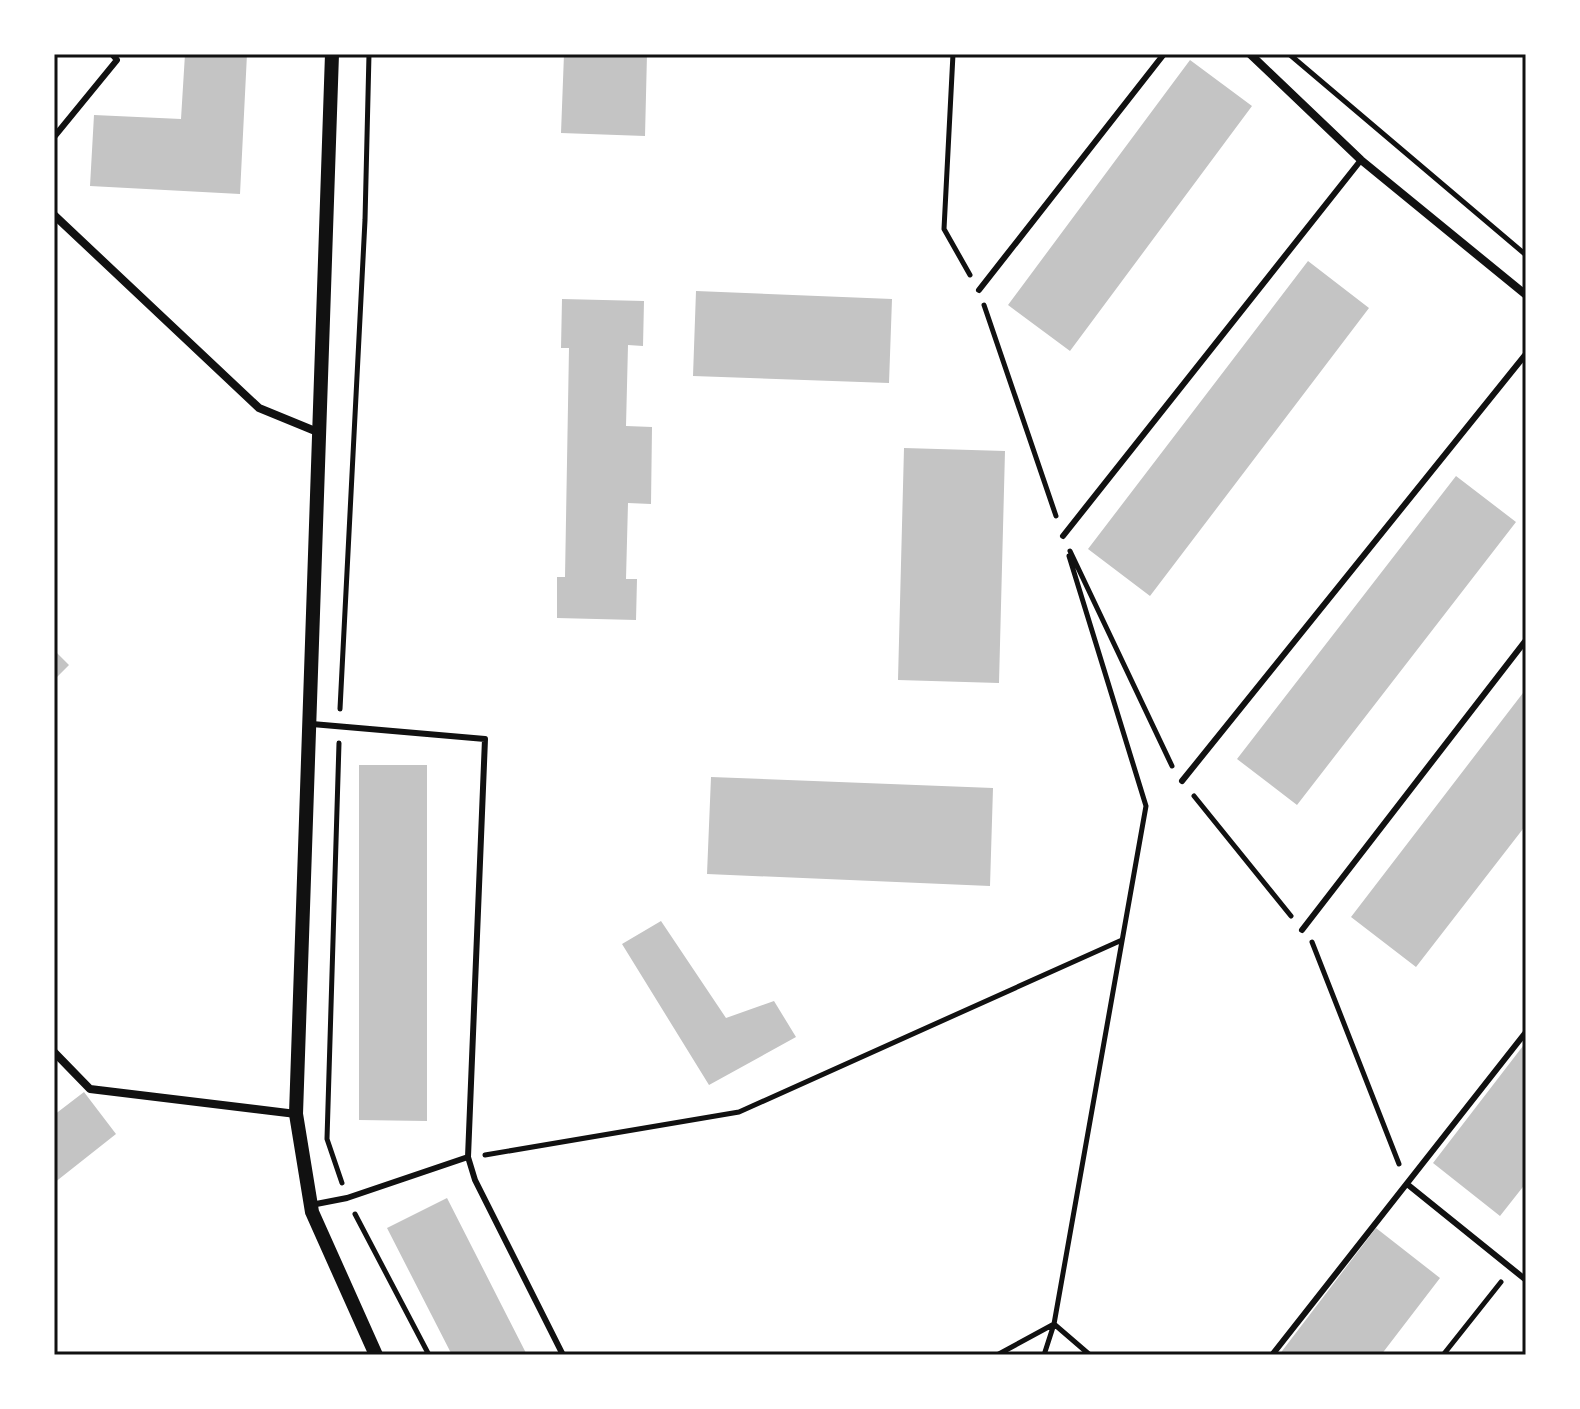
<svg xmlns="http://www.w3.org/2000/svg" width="1580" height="1409" viewBox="0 0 1580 1409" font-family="'Work Sans',sans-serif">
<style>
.building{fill:#c4c4c4}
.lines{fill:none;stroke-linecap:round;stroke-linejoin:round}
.path{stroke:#111;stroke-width:5}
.service{stroke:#111;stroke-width:6}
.minor{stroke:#111;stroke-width:8}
.tertiary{stroke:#111;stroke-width:14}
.neatline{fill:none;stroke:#111;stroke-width:3}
</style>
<rect width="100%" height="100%" fill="#fff"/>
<path class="building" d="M185,54H247L240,194L90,186L94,115L181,119Z
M564,54H647L645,136L561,133Z
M1190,60L1252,106L1070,351L1008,305Z
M1308,261L1369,308L1150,596L1088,549Z
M696,291L892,299L889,383L693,376Z
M562,299L644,301L643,346L628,345L626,426L652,427L651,504L628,503L626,579H637L636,620L557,618V577H565L569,348H561Z
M904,448L1005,451L999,683L898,680Z
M1456,476L1516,522L1297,805L1237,759Z
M54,650L69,665L54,680Z
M1526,689V825L1416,967L1351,917Z
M359,765H427V1121L359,1120Z
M711,777L993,788L990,886L707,874Z
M661,921L726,1018L774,1001L796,1037L709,1085L622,944Z
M1526,1042V1183L1500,1216L1433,1163Z
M84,1092L116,1134L54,1183V1115Z
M447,1198L527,1355H452L387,1228Z
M1376,1228L1440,1278L1381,1355H1279Z"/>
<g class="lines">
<path class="path" d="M953,54L944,229L970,275
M1289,54L1526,255
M984,305L1056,516
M1070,551L1172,766
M340,709L365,220L369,54
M339,743L327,1139L342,1183
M1194,796L1291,916
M1312,942L1399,1164
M485,1155L739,1112L1122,940
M355,1214L429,1355
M997,1355L1054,1324L1090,1355
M1044,1355L1054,1324L1146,806L1069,556
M1443,1355L1501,1282"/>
<path class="service" d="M54,137L117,60L112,54
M979,290L1164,54
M1063,536L1361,160
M312,724L485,739L468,1157L475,1180L563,1355
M1182,781L1526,354
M1302,930L1526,640
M1407,1184L1526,1280
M311,1205L347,1198L468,1157
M1272,1355L1526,1032"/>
<path class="minor" d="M1250,54L1361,160L1526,295
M54,215L259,408L320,433
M54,1052L90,1089L296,1114"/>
<path class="tertiary" d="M332,54L296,1114L312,1212L376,1355"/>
</g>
<rect width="1580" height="1409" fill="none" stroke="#ffffff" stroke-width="112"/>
<rect x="56" y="56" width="1468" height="1297" class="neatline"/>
</svg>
